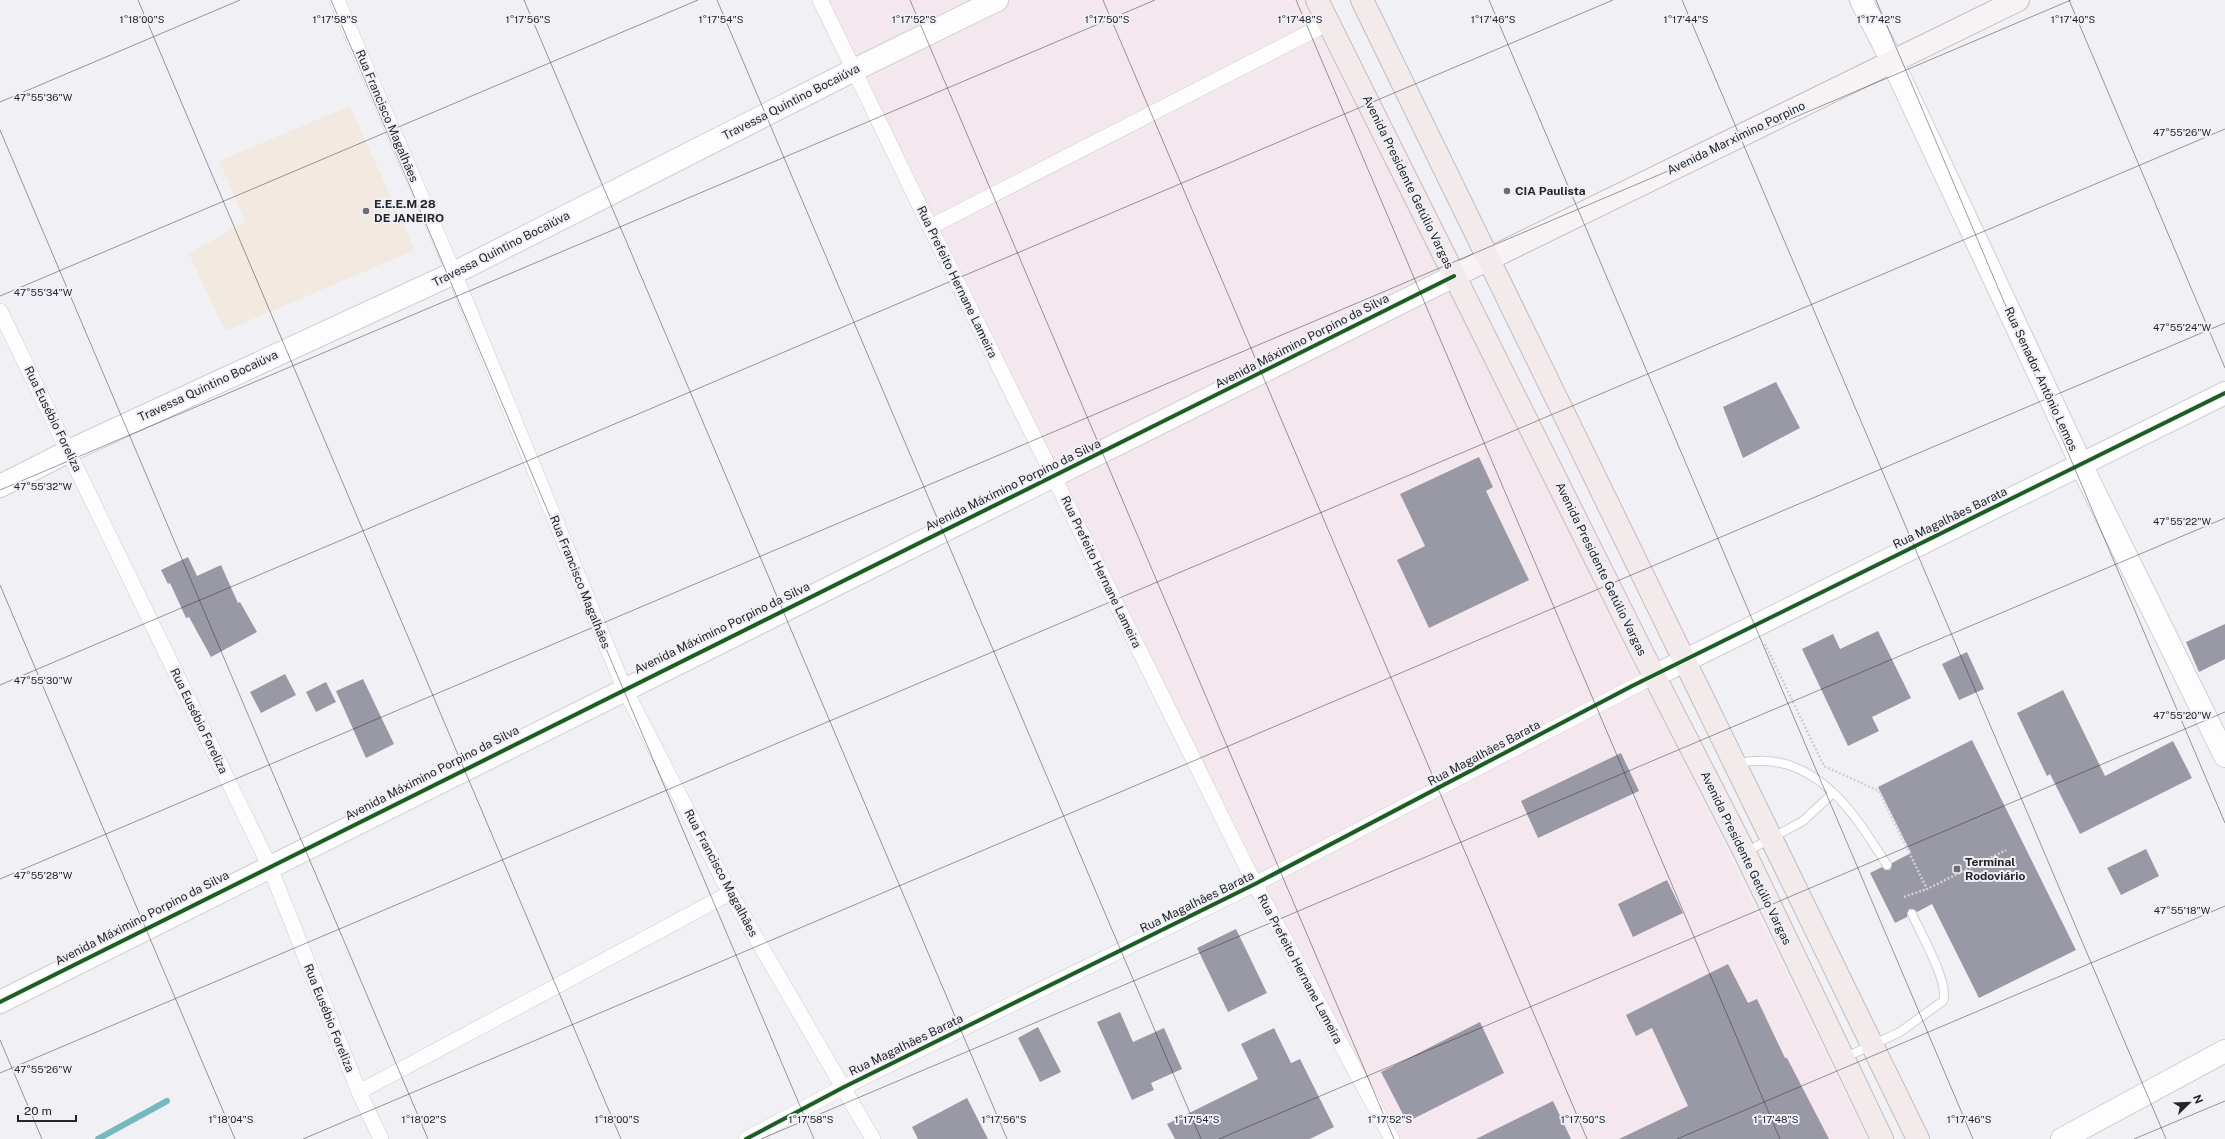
<svg xmlns="http://www.w3.org/2000/svg" width="2225" height="1139" viewBox="0 0 2225 1139" font-family="'Public Sans',sans-serif">
<style>
.commercial{fill:#f5e7ee}
.education{fill:#f2eae1}
.lines{fill:none;stroke-linecap:round;stroke-linejoin:round}
.stream{stroke:#73babf;stroke-width:6}
.building{fill:#9998a5}
.lane-casing{stroke:#cecfd2;stroke-width:10}
.street-casing{stroke:#cecfd2;stroke-width:16}
.secondary-casing{stroke:#cecfd2;stroke-width:24}
.primary-casing{stroke:#c4bbbf;stroke-width:24}
.highway-casing{stroke:#c4bbbf;stroke-width:24}
.path{stroke:#d0d0d1;stroke-width:2.5;stroke-dasharray:2 2;stroke-linecap:butt}
.lane{stroke:#fdfdfe;stroke-width:8}
.street{stroke:#fdfdfe;stroke-width:15}
.secondary{stroke:#fdfdfe;stroke-width:22}
.primary{stroke:#f7f2f3;stroke-width:22}
.highway{stroke:#f3eaec;stroke-width:22}
.cycleway-casing{stroke:#eff0f7;stroke-width:6}
.cycleway{stroke:#1b5e20;stroke-width:4}
.ticks{fill:none;stroke:#252528;stroke-width:1;stroke-opacity:0.45}
.poi-dot{fill:#6c6c70;stroke:#eff0f7;stroke-width:1.5}
.labels{text-anchor:middle;stroke-width:4;stroke-linejoin:round;paint-order:stroke}
.street-label{font-size:12px;fill:#252528;stroke:#eff0f7}
.poi-label{font-size:12px;font-weight:bold;fill:#252528;stroke:#eff0f7;text-anchor:start}
.ticks-label{font-size:10px;text-anchor:middle;fill:#252528;stroke:#eff0f7;stroke-width:4;stroke-linejoin:round;paint-order:stroke}
</style>
<rect width="100%" height="100%" fill="#f1f1f5"/>
<path class="commercial" d="M819,0H1315L1867,1139H1392L1250,873Z"/>
<path class="education" d="M350,106L415,250L225,331L189,254L245,221L219,161Z"/>
<g class="lines">
<path class="stream" d="M98,1139L167,1101"/>
</g>
<path class="building" d="M1776,382L1800,428L1743,458L1723,407Z
M1479,457L1493,487L1486,491L1529,580L1429,628L1397,560L1425,546L1400,494Z
M188,557L197,576L221,565L238,603L240,602L257,632L211,657L189,617L186,618L170,583L168,584L161,570Z
M2225,624V659L2199,672L2186,642Z
M1878,631L1911,698L1872,717L1879,731L1848,746L1802,649L1833,634L1840,649Z
M1967,652L1984,689L1959,700L1942,664Z
M285,674L296,695L261,713L250,692Z
M363,679L394,744L366,758L336,691Z
M326,682L336,702L316,712L306,692Z
M2063,690L2105,776L2173,741L2192,778L2080,834L2050,774L2047,776L2017,713Z
M1972,740L2076,950L1979,998L1932,904L1917,912L1913,909H1909L1907,917L1895,923L1870,873L1882,867L1885,870H1890L1892,863L1911,853L1878,787Z
M1621,753L1639,791L1538,838L1521,801Z
M2146,849L2159,876L2121,895L2107,868Z
M1667,880L1683,913L1633,937L1618,904Z
M1236,929L1267,993L1228,1012L1197,948Z
M1728,964L1748,1003L1757,999L1785,1058H1787L1829,1139H1619L1688,1106L1652,1028L1636,1036L1626,1015Z
M1120,1012L1133,1042L1164,1028L1182,1069L1151,1083L1154,1090L1132,1100L1097,1022Z
M1480,1022L1504,1073L1407,1122L1381,1072Z
M1038,1027L1061,1072L1040,1082L1018,1038Z
M1274,1028L1291,1063L1300,1059L1334,1127L1310,1139H1175L1167,1124L1258,1079L1241,1044Z
M967,1098L988,1139H918L912,1127Z
M1553,1101L1571,1139H1476Z"/>
<g class="lines">
<g class="lane-casing">
<path id="lane" d="M1736,763C1746,762 1756,760 1766,761C1825,764 1859,821 1887,865
M1746,852L1803,821L1833,793
M1844,1058L1900,1032L1943,1001C1950,984 1920,932 1912,914"/>
</g>
<g class="street-casing">
<path id="street" d="M337,0L454,273L624,688L730,893L873,1139
M820,0L930,227L1255,884L1392,1139
M930,227L1328,23
M0,311L269,865L359,1092L381,1139
M359,1092L730,893
M746,1139L844,1087L1255,884L1654,676"/>
</g>
<g class="secondary-casing">
<path id="secondary" d="M1861,0L1893,63L2090,483L2225,756
M0,486L69,451L454,273L854,70L997,0
M1654,676L2225,393
M0,1002C483,756 970,518 1454,276
M2062,1139L2225,1051"/>
</g>
<g class="primary-casing">
<path id="primary" d="M1454,276L2018,0"/>
</g>
<g class="highway-casing">
<path id="highway" d="M1317,0L1642,652L1745,853L1882,1139
M1362,0L1918,1139"/>
</g>
<path class="path" d="M1765,644L1824,766L1879,791L1927,889L2006,850
M1904,897L1927,889"/>
<use href="#lane" class="lane"/>
<use href="#street" class="street"/>
<use href="#secondary" class="secondary"/>
<use href="#primary" class="primary"/>
<use href="#highway" class="highway"/>
<g class="cycleway-casing">
<path id="cycleway" d="M0,1002C483,756 970,518 1454,276
M746,1139L844,1087L1255,884L1632,686L2225,393"/>
</g>
<use href="#cycleway" class="cycleway"/>
</g>
<path class="ticks" d="M138,0L621,1139M331,0L814,1139M524,0L1007,1139M717,0L1201,1139M910,0L1394,1139M1103,0L1587,1139M1296,0L1780,1139M1489,0L1973,1139M1682,0L2166,1139M1876,0L2225,823M2069,0L2225,368M0,102L240,0M0,130L428,1139M0,296L698,0M0,490L1155,0M0,585L235,1139M0,685L1613,0M0,879L2071,0M0,1040L42,1139M0,1073L2225,129M303,1139L2225,323M761,1139L2225,518M1219,1139L2225,712M1677,1139L2225,906M2134,1139L2225,1101"/>
<g class="poi-dot">
<circle cx="1507" cy="191" r="4"/>
<circle cx="366" cy="211" r="4"/>
<rect x="1953" y="865" width="8" height="8" rx="2"/>
</g>
<g class="labels">
<g class="street-label">
<text transform="translate(791 102) rotate(-27)" y="4">Travessa Quintino Bocaiúva</text>
<text transform="translate(387 116) rotate(67)" y="4">Rua Francisco Magalhães</text>
<text transform="translate(1736 138) rotate(-26)" y="4">Avenida Marximino Porpino</text>
<text transform="translate(1408 182) rotate(64)" y="4">Avenida Presidente Getúlio Vargas</text>
<text transform="translate(501 249) rotate(-27)" y="4">Travessa Quintino Bocaiúva</text>
<text transform="translate(957 282) rotate(64)" y="4">Rua Prefeito Hernane Lameira</text>
<text transform="translate(1302 341) rotate(-27)" y="4">Avenida Máximino Porpino da Silva</text>
<text transform="translate(2041 379) rotate(65)" y="4">Rua Senador Antônio Lemos</text>
<text transform="translate(208 386) rotate(-25)" y="4">Travessa Quintino Bocaiúva</text>
<text transform="translate(53 419) rotate(64)" y="4">Rua Eusébio Foreliza</text>
<text transform="translate(1013 485) rotate(-26)" y="4">Avenida Máximino Porpino da Silva</text>
<text transform="translate(1950 518) rotate(-26)" y="4">Rua Magalhães Barata</text>
<text transform="translate(1601 569) rotate(64)" y="4">Avenida Presidente Getúlio Vargas</text>
<text transform="translate(1101 572) rotate(64)" y="4">Rua Prefeito Hernane Lameira</text>
<text transform="translate(580 582) rotate(68)" y="4">Rua Francisco Magalhães</text>
<text transform="translate(722 628) rotate(-26)" y="4">Avenida Máximino Porpino da Silva</text>
<text transform="translate(199 721) rotate(64)" y="4">Rua Eusébio Foreliza</text>
<text transform="translate(1484 753) rotate(-28)" y="4">Rua Magalhães Barata</text>
<text transform="translate(432 773) rotate(-27)" y="4">Avenida Máximino Porpino da Silva</text>
<text transform="translate(1746 858) rotate(64)" y="4">Avenida Presidente Getúlio Vargas</text>
<text transform="translate(721 873) rotate(62)" y="4">Rua Francisco Magalhães</text>
<text transform="translate(1197 902) rotate(-26)" y="4">Rua Magalhães Barata</text>
<text transform="translate(142 918) rotate(-27)" y="4">Avenida Máximino Porpino da Silva</text>
<text transform="translate(1300 969) rotate(62)" y="4">Rua Prefeito Hernane Lameira</text>
<text transform="translate(329 1018) rotate(68)" y="4">Rua Eusébio Foreliza</text>
<text transform="translate(906 1045) rotate(-26)" y="4">Rua Magalhães Barata</text>
</g>
<g class="poi-label">
<text x="1515" y="195">CIA Paulista</text>
<text x="374" y="208">E.E.E.M 28<tspan x="374" dy="14">DE JANEIRO</tspan></text>
<text x="1965" y="866">Terminal<tspan x="1965" dy="14">Rodoviário</tspan></text>
</g>
</g>
<g class="ticks-label">
<text x="142" y="23">1°18'00"S</text>
<text x="335" y="23">1°17'58"S</text>
<text x="528" y="23">1°17'56"S</text>
<text x="721" y="23">1°17'54"S</text>
<text x="914" y="23">1°17'52"S</text>
<text x="1107" y="23">1°17'50"S</text>
<text x="1300" y="23">1°17'48"S</text>
<text x="1493" y="23">1°17'46"S</text>
<text x="1686" y="23">1°17'44"S</text>
<text x="1879" y="23">1°17'42"S</text>
<text x="2073" y="23">1°17'40"S</text>
<text x="43" y="101">47°55'36"W</text>
<text x="2182" y="136">47°55'26"W</text>
<text x="43" y="296">47°55'34"W</text>
<text x="2182" y="331">47°55'24"W</text>
<text x="43" y="490">47°55'32"W</text>
<text x="2182" y="525">47°55'22"W</text>
<text x="43" y="684">47°55'30"W</text>
<text x="2182" y="719">47°55'20"W</text>
<text x="43" y="879">47°55'28"W</text>
<text x="2182" y="914">47°55'18"W</text>
<text x="43" y="1073">47°55'26"W</text>
<text x="231" y="1123">1°18'04"S</text>
<text x="424" y="1123">1°18'02"S</text>
<text x="617" y="1123">1°18'00"S</text>
<text x="811" y="1123">1°17'58"S</text>
<text x="1004" y="1123">1°17'56"S</text>
<text x="1197" y="1123">1°17'54"S</text>
<text x="1390" y="1123">1°17'52"S</text>
<text x="1583" y="1123">1°17'50"S</text>
<text x="1776" y="1123">1°17'48"S</text>
<text x="1969" y="1123">1°17'46"S</text>
</g>
<g transform="translate(2189 1103) rotate(67)" stroke="#eff0f7" stroke-width="3" paint-order="stroke">
<path d="M0-3L7 15L0 10L-7 15Z" fill="#252528"/>
<text y="-6" font-size="11" font-weight="bold" text-anchor="middle" fill="#252528">N</text>
</g>
<path d="M18 1115v6h58v-6" fill="none" stroke="#252528" stroke-width="2"/>
<text x="24" y="1115" font-size="12" fill="#252528" stroke="#eff0f7" stroke-width="3" paint-order="stroke">20 m</text>
</svg>
